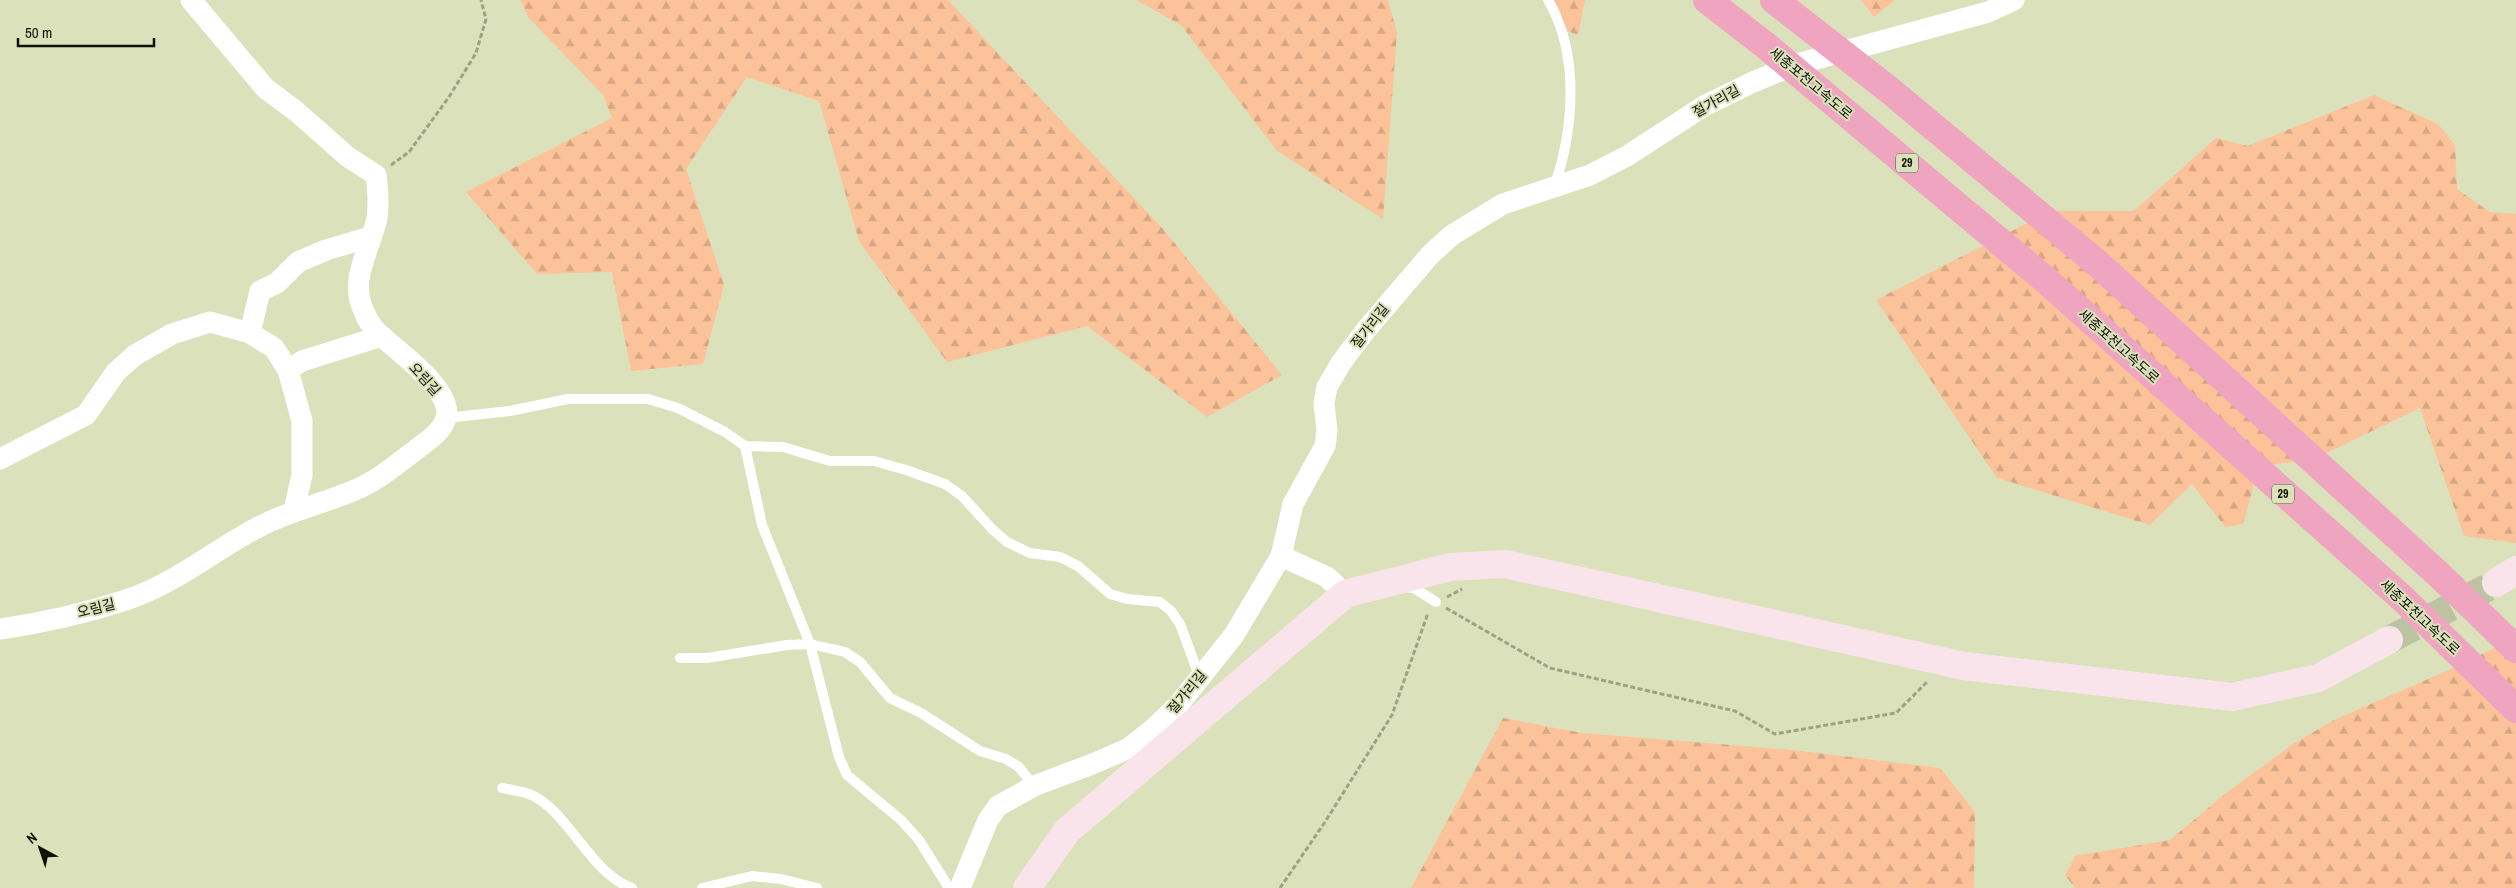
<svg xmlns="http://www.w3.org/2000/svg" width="2516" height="888" viewBox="0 0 2516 888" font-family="'Archivo Narrow','Noto Sans KR',sans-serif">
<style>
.forest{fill:url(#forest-firs)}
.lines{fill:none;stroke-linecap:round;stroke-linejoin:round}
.secondary-tunnel{stroke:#bcc3a0;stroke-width:28;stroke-dasharray:28 14;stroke-linecap:butt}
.path{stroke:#9ca283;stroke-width:3;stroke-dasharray:5 2.5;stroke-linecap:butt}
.lane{stroke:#fff;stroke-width:10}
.street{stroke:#fff;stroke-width:21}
.secondary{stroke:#fae4ec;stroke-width:28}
.highway{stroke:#efa4bf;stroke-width:28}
.labels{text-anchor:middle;stroke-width:4;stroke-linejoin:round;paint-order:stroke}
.shield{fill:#dbe2bb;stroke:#4c503b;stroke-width:1}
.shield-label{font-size:12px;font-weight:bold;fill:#0e1104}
.street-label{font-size:14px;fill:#0e1104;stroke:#dbe2bb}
</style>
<defs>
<pattern id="forest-firs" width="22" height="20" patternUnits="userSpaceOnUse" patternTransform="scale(1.25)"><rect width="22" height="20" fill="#fcc29a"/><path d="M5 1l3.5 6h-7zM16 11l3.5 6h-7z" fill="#d7a683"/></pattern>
</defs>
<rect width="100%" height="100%" fill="#dbe2bb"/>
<path class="forest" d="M520,0H948L1163,229L1282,375L1207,417L1087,326L947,362L859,241L819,101L747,77L686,169L724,285L703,364L631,371L612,272L537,274L466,192L612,118L603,95L528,17Z
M1136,0H1388L1397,33L1383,219L1277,151L1181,25Z
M1546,0H1585L1578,35L1555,26Z
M1861,0H1895L1874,17Z
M2374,95L2438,124L2455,145L2457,189L2490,212L2516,214V543L2464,536L2420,408L2312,460L2259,466L2243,524L2225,527L2192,484L2150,525L1997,478L1876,300L2051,211H2134L2216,138L2248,146Z
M2516,637V888H2075L2065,875L2075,856L2170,840L2226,793L2293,744L2334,720L2458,666Z
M1503,718L1582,733L1793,750L1940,768L1975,812L1974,888H1411Z"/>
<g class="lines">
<path class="secondary-tunnel" d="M2389,640L2496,583"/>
<path class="path" d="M391,165L409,152L449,97L476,53L486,19L481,0
M1447,597L1462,589
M1446,608L1550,668L1735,711L1775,734L1896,713L1928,681
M1280,888L1325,822L1392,715L1428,613"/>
<path class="lane" d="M1548,0C1580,54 1574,130 1554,187
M446,418L510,411L568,399H648L678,408L725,432L745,446L783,447L830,461H874L906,470L945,484L962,496L992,529L1007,542L1030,553L1060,557L1078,566L1110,594L1127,599L1160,602L1171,611L1180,624L1200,678
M745,446L762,525L810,644L839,757L847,775L901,820L919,840L949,888
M1404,587L1414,588L1436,602
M680,658H707L787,645L810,644L845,652L860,662L890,698L921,713L980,751L1006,759L1019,767L1034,786
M502,788C511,790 520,791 529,794C567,808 590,874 632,888
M702,888L752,876L781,879L817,888"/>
<path class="street" d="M250,333L260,291L277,283L298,262L326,250L370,237
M288,370L302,361L382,336
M0,459L86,415L116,372L135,355L172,334L210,322L250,333L274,348L288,370L302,421V475L294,510
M1281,556L1327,577L1345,594
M0,629C42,623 86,613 126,600C172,585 211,553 253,530C287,511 320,505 355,490C377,481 397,464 417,449C427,441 442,432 446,418C454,389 395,350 377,332C372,327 366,317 363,309C349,279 371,248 377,218C379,204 378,190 376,175L348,157L297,112L265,88L191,0
M960,888L988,820L998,806L1034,786L1095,763L1129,748L1153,729L1179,704L1234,635L1281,556L1293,504L1325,446L1327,431L1324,403L1327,387L1341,363L1365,331L1430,255L1452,235L1503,204L1590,175L1627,156L1704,106L1751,83L1794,65L1988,12L2014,0"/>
<path class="secondary" d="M2496,583L2516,570
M1027,888L1067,831L1345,594L1450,567L1505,564L1964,666L2232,697L2318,678L2389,640"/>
<path class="highway" d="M1707,0L1765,45L2048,282L2402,598L2516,709
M1774,0L1888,89L2097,263L2437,573L2516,649"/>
</g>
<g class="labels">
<g class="shield">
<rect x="1896" y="153.5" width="22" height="19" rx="4"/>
<rect x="2272" y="484.5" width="22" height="19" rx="4"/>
</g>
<g class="shield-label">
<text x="1907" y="167">29</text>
<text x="2283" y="498">29</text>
</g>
<g class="street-label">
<text transform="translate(1811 83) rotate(40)" y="5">세종포천고속도로</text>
<text transform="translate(1716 101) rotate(-29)" y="5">절가리길</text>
<text transform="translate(1370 326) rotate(-52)" y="5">절가리길</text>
<text transform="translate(2119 346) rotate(42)" y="5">세종포천고속도로</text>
<text transform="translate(425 379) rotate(48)" y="5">오림길</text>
<text transform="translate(96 608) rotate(-14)" y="5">오림길</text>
<text transform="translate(2420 617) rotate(43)" y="5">세종포천고속도로</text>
<text transform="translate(1187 692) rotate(-50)" y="5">절가리길</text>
</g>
</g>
<g transform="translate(40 848) rotate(320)" stroke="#dbe2bb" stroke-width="4" paint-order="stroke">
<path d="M0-4L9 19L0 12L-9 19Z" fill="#0e1104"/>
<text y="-8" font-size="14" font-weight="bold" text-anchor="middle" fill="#0e1104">N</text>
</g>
<path d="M18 38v8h136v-8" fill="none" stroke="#0e1104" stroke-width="2.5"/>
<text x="25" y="38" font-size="15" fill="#0e1104" stroke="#dbe2bb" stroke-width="4" paint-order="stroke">50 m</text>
</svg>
